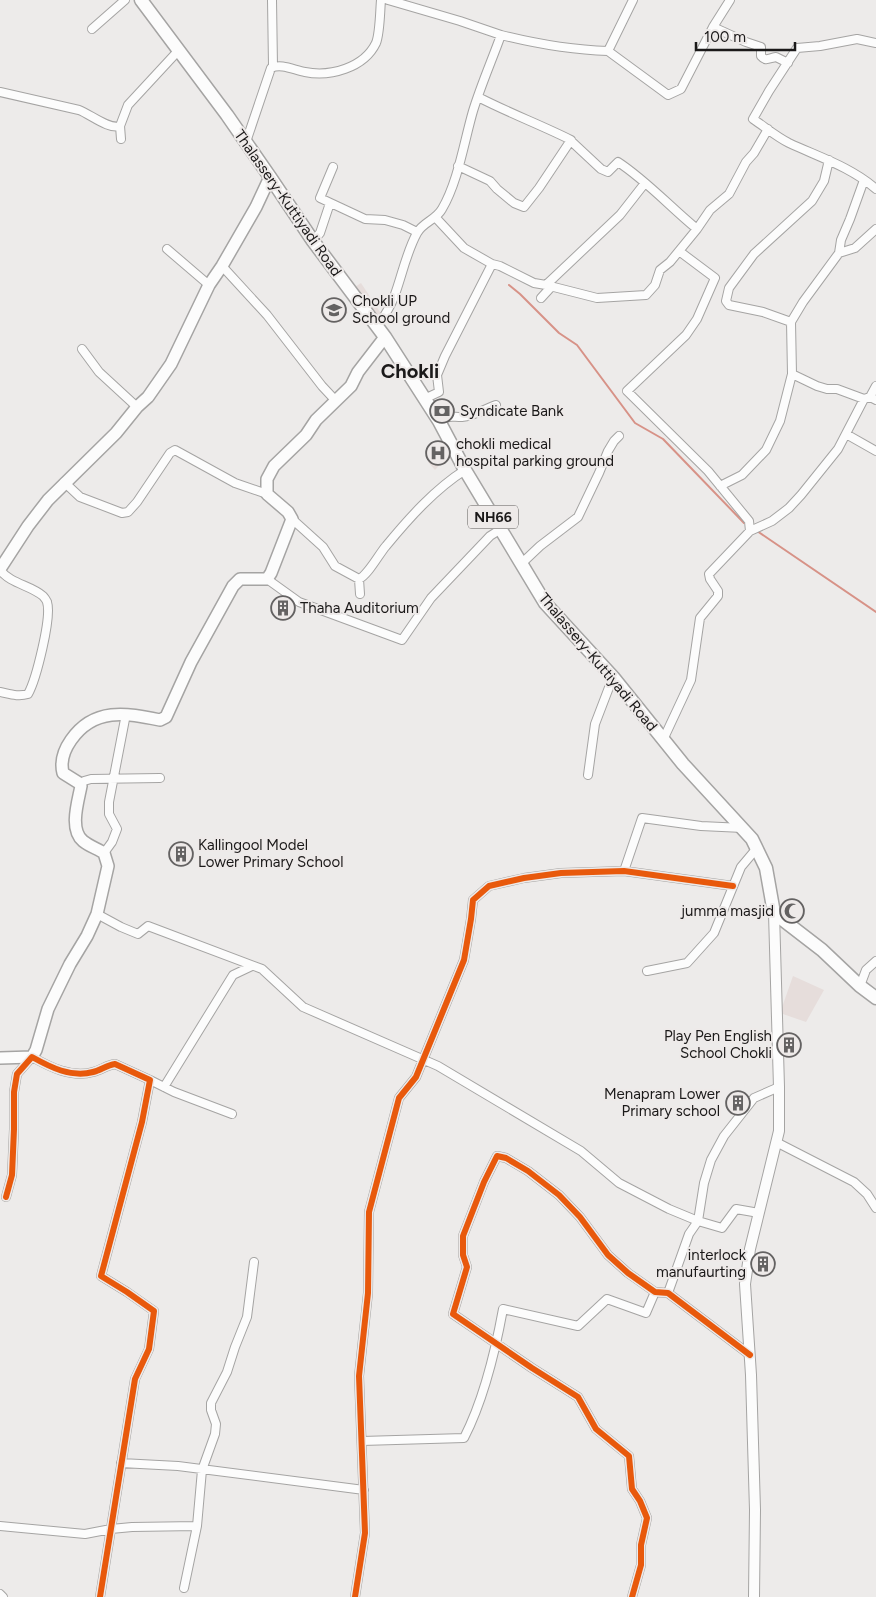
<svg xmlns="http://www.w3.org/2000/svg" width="876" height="1597" viewBox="0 0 876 1597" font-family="Figtree,sans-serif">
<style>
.built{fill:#e6dddb}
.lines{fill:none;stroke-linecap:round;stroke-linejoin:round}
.stream{stroke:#d79287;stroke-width:2}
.minor-casing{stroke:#a5a4a3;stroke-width:10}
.tertiary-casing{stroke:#a5a4a3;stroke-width:12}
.secondary-casing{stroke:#a5a4a3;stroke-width:14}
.primary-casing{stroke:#a5a4a3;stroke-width:15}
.minor{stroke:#fcfcfc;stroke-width:8}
.tertiary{stroke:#fcfcfc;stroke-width:10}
.secondary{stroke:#fcfcfc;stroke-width:11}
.primary{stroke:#fcfcfc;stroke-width:12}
.cycleway-casing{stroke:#eeeae9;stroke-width:9}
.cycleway{stroke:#e8590c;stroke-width:6}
.labels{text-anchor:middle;stroke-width:4;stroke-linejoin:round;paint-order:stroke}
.shield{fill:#eeeae9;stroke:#5a5857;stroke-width:1}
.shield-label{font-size:14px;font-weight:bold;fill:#1b1919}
.street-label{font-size:15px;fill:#1b1919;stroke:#eeeae9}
.poi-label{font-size:15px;fill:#1b1919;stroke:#eeeae9;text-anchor:start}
.district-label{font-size:20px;font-weight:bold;fill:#1b1919;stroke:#eeeae9}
</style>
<rect width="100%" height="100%" fill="#edebea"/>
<path class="built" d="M361,283L382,315L376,319L355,287Z
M328,299L348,312L340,323L321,309Z
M438,447L445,459L435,470L428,462Z
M793,976L824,990L806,1022L780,1013Z"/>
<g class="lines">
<path class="stream" d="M509,285L520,294L559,333L577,345L635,423L663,439L744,523
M757,531L876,612"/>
<g class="minor-casing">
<path id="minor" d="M272,0L273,66
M730,0L713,27L746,42L761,47V56C766,62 769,58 776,57L788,63
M92,29L125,0
M501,35C537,44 572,50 608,51L633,0
M876,43L857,39L820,46L797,48L769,91L753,119C765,127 777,137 789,143C819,157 851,167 876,189
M608,51L668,95L681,89L713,27
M0,92L79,110C90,114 109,130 120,126L128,105L178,51
M120,126L121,139
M571,141L601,169L608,172L618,162C647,181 670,207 697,229L710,210L729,194L746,162L754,153L768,129
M246,142L271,68C281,63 294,70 305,72C330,77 364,68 376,43C380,33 380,11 381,0
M458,166L490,181L497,189L514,203L524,207L539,188L571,140C541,125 509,113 478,97
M333,167L320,198L365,219L385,220L403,225L417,232
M864,180L850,219L841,240L839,253L803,302L791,322L792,374L817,386L827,389H837L864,399L870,397
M436,218L464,248L492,264
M313,241L320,233L330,203
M167,249L209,285
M679,251L715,278L697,319L686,335L627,391L708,471L749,521L750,531L772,521L789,508L801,495L838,449L864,399
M839,253L855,248L876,229
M222,266L267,315L322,386L336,401
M546,285L620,215L645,183
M541,298L552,286
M791,322L763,312L729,305L726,301L729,288L754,254L812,201L824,181L829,160
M377,327C383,318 390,308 394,297C402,276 406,253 417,233C423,222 436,220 442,209C458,182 464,142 473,111C481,85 492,60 501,35L460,21L388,0
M82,349L99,372L137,407
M876,386L870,397L876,400
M424,399L439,392L437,375L445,356L492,264L500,266L534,283L546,285L597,298L646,295L655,285L660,270L670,262L697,229
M439,421C451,415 450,417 462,417C474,416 485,409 496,405
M846,434L876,451
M64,482L80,497L122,513L128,512L137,502L170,453L175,450L235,483L267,494
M720,486L742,475L766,450L780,421L792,374
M292,519L323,547L335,566L359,579C368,575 379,554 386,546C409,518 435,489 465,470
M521,564L540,546L578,517L599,473L608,451L614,441L619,436
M0,570C11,584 30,585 43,596C44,597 47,601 47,602C52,617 36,680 28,694C18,697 10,694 0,692
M267,579L299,602L402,640L431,598L490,536L501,529
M359,579L360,594
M663,740L691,680L700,618L718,596V591L710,579L709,574L750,531
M588,775L595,724L613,677
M81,786L84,781L91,779L160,778
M104,853L112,842L117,829L109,814V802L126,714
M624,871L642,818L701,826L743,828
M97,914L121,927L138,934L148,926L262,969L303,1007L438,1066L581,1151L619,1183L669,1209L698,1221L722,1228L736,1209L759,1213
M647,971L687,963L714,933L741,867L757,848
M860,986L866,970L876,961
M150,1080L174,1092L232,1114
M164,1087L233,975L252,966
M776,1142L854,1182L867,1194L876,1208
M6,1197L12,1175L14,1129V1092L17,1074L32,1057C50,1067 71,1078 93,1072C101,1070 107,1065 115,1064L150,1080L142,1122L101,1276L127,1292L154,1311L149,1349L135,1379L100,1597
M668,1293L689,1234L698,1221L704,1183L711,1160L724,1136L754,1098L779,1087
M362,1441L464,1438C484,1399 495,1353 503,1309L578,1326L607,1299L646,1313L655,1292
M121,1463L178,1466L364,1490
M0,1526L85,1534L111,1529L132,1527L197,1526
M184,1588L197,1526L202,1470L215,1434L216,1424L211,1410V1403L227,1372L235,1347L247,1317L254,1262
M0,1594L3,1597
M355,1597L365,1533L359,1376L368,1293L369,1212L399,1098L416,1077L464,960L471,919L473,900L489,886L524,878L561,873L624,871L733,886
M632,1597L641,1565V1545L647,1518L640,1501L632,1489L629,1456L596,1429L578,1397L532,1368L453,1314L467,1267L463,1255V1236L484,1182L497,1156L506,1158L528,1171L559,1195L580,1217L608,1255L628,1273L655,1292L668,1293L750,1355"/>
</g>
<g class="tertiary-casing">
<path id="tertiary" d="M754,1597L755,1510L751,1375L745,1284L750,1249L779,1131V1087L774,913"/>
</g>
<g class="secondary-casing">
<path id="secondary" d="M0,569L28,526L48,500L116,433L137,407L148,397L171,364L209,285L222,266L256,207L270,177
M0,1058L32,1057L36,1050L48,1009L70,964L87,936L97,914L108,866L104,853C98,849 89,846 83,841C69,829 78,802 81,786L79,783L63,773C60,761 64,750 71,740C94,707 126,713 160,720L166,717L191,662L233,586L240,579H267L271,573L292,519L288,512L267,494V479L274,466L306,435L316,420L351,386L358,372L385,337"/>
</g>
<g class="primary-casing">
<path id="primary" d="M141,0L227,115L270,177L313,241L385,337L439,421L465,470L545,603L613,677L683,764L752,839L766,868L774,913L822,950L860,986L876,998"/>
</g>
<use href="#minor" class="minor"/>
<use href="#tertiary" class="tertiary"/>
<use href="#secondary" class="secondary"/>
<use href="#primary" class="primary"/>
<g class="cycleway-casing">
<path id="cycleway" d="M6,1197L12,1175L14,1129V1092L17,1074L32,1057C50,1067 71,1078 93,1072C101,1070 107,1065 115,1064L150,1080L142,1122L101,1276L127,1292L154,1311L149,1349L135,1379L100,1597
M355,1597L365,1533L359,1376L368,1293L369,1212L399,1098L416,1077L464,960L471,919L473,900L489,886L524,878L561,873L624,871L733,886
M632,1597L641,1565V1545L647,1518L640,1501L632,1489L629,1456L596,1429L578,1397L532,1368L453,1314L467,1267L463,1255V1236L484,1182L497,1156L506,1158L528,1171L559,1195L580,1217L608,1255L628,1273L655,1292L668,1293L750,1355"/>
</g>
<use href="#cycleway" class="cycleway"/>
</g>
<defs>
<g id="school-ring" transform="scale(1.25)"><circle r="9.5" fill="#eeeae9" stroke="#646262" stroke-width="1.5"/><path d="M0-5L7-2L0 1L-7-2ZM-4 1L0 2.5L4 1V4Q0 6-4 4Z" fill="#646262"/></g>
<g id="bank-ring" transform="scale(1.25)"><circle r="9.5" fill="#eeeae9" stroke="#646262" stroke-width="1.5"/><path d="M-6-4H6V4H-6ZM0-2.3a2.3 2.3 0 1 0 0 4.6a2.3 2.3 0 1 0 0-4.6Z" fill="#646262"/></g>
<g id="hospital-ring" transform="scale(1.25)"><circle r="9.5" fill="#eeeae9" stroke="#646262" stroke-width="1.5"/><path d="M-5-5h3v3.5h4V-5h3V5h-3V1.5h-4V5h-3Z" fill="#646262"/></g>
<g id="building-ring" transform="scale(1.25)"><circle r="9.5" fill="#eeeae9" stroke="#646262" stroke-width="1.5"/><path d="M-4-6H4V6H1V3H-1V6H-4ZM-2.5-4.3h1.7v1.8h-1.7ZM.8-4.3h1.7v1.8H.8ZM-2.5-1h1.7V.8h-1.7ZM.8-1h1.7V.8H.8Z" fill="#646262"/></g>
<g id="mosque-ring" transform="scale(1.25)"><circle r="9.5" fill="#eeeae9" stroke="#646262" stroke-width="1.5"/><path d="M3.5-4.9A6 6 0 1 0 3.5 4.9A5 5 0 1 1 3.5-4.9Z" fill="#646262"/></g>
</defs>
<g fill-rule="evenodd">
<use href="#school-ring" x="334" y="310"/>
<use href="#bank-ring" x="442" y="411"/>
<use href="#hospital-ring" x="438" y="453"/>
<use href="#building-ring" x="283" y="608"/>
<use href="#building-ring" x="181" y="854"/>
<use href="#mosque-ring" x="792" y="911"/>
<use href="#building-ring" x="789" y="1045"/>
<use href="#building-ring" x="738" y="1103"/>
<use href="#building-ring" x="763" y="1264"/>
</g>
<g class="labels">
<rect class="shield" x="468" y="505.5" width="50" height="23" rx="4"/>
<g class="shield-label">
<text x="493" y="522">NH66</text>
</g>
<g class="street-label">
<text transform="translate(288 203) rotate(55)" y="5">Thalassery-Kuttiyadi Road</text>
<text transform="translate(598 662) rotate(50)" y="5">Thalassery-Kuttiyadi Road</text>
</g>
<g class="poi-label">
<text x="352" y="306">Chokli UP<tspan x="352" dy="17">School ground</tspan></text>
<text x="460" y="416">Syndicate Bank</text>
<text x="456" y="449">chokli medical<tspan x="456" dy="17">hospital parking ground</tspan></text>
<text x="300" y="613">Thaha Auditorium</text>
<text x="198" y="850">Kallingool Model<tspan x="198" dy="17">Lower Primary School</tspan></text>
<text x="774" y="916" text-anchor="end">jumma masjid</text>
<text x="772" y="1041" text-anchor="end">Play Pen English<tspan x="772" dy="17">School Chokli</tspan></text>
<text x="720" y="1099" text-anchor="end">Menapram Lower<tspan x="720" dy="17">Primary school</tspan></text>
<text x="746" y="1260" text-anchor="end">interlock<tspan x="746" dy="17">manufaurting</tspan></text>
</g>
<g class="district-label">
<text x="410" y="378">Chokli</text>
</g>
</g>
<path d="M696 42v8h99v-8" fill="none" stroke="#1b1919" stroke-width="2.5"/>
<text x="704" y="42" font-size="15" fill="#1b1919" stroke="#eeeae9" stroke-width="4" paint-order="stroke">100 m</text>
</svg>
